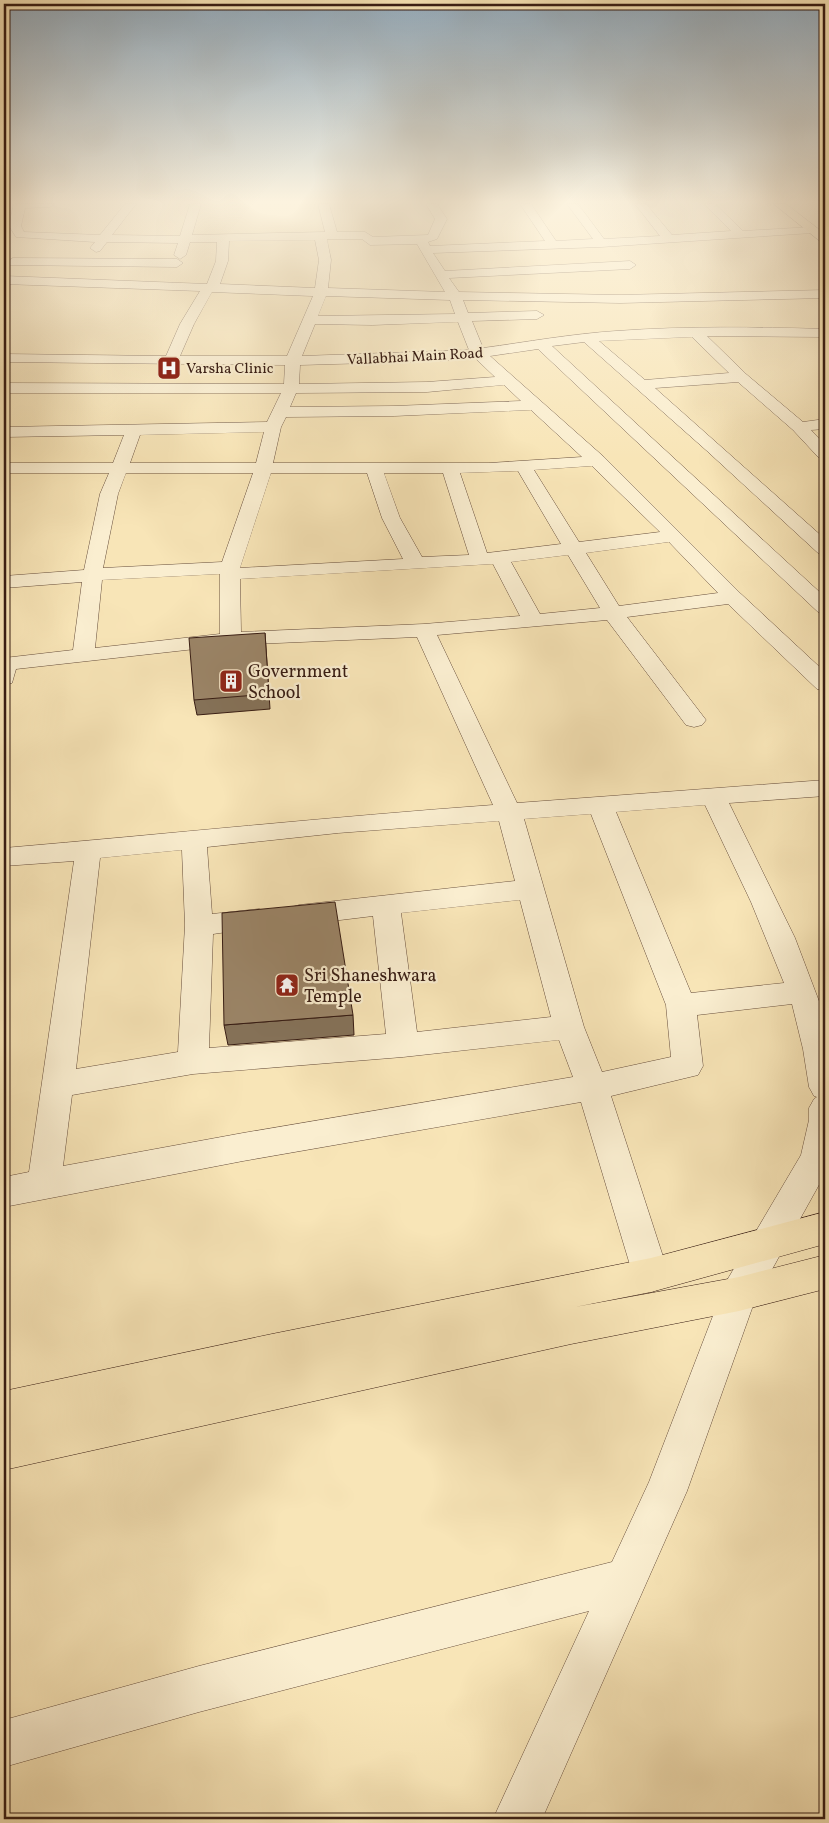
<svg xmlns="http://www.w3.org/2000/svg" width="829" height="1823" viewBox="0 0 829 1823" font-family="Vollkorn,serif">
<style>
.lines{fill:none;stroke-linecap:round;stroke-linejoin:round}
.minor-casing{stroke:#674e3c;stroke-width:1}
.major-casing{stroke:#371c13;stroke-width:1}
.highway-casing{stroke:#371c13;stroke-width:1}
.minor{fill:#faeed0;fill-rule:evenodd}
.major{fill:#f8e5b7;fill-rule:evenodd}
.highway{fill:#f8e5b7;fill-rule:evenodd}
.wall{fill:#857259;stroke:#371c13}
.building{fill:#9b8568;stroke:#371c13}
.labels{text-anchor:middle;stroke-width:4.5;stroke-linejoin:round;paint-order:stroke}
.far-street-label{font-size:15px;fill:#371c13;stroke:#faeed0}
.far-poi-label{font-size:15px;fill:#371c13;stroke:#faeed0;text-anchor:start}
.poi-label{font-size:18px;fill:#371c13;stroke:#faeed0;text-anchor:start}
</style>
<rect width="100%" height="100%" fill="#f8e5b7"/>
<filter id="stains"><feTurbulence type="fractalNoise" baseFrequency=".004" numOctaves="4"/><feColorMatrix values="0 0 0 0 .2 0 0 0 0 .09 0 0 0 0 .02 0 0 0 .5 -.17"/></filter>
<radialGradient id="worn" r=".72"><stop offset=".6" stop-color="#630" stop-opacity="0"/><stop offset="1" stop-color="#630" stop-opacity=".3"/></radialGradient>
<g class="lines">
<g class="minor-casing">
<path id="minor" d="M14,204H55L50,207L25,208L21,226L24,232L100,235L125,204H136L112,235L180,236L190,204H201L192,235L325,232L318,204H329L337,232H365L373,237L428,235L435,219L426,204H437L447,219L437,239L428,242L430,246L545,241L520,204H531L556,241L593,239L567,204H578L604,239L660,236L635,204H646L672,235L731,231L704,204H715L743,231L812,227L818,230L812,233L601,247L433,253L445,271L630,261L636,265L630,269L449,278L459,292L620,295L825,290V298L620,303L463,300L468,313L537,311L544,315L537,319L472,321L483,348C527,342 571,334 616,331C685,326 755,327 825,329V337L707,336L746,374L803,422L825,419V429L811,430L825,445V459L819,458L793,430L738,382L655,388L825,539V555L818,553L707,451L584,342L552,346L825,597V614L818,612L538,349L490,356L604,457L740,593L825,672V691L817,689L728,604L627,617L706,720L702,725L694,727L686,725L607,620L437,635L517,803L825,780V796L729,803L795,938L825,1017V1174L755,1300L687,1491L542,1819H493L589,1611L199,1712L4,1767V1720L199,1666L612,1562L649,1482L726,1282L801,1155L809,1120V1108L814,1099L817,1097L814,1096L809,1087L803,1049L792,1004L697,1015L703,1066L698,1075L611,1096L669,1275L664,1287L651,1292L638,1287L633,1275L581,1102L243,1161L4,1207V1177L29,1172L74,861L4,866V848C167,834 330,817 493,805L417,637L231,645L16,669L12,683L4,685V658L73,650L82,582L4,588V576L84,570L100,494L109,473H4V463H113L124,435L4,437V427L267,422L281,393H4V383L284,384L285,365L4,362V354L166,356L180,324L200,291L4,284V276L207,284L216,261L217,242H190L186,255L180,259L174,255L178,243L107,242L100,251L96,252L90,248L95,242L16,237L9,226ZM327,239H362L370,245L417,244L445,292L328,288L331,260ZM315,240L319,260L315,288L220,284L228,261L229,241ZM212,292L312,296H313L287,356H180L194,324ZM326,296L450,300L455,314L318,316ZM458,322L469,350L302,356L315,324L372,325ZM692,337L729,373L645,380L599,341ZM475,358L495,377L427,382L299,384L300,365L438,361ZM504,385L521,401L394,406L290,407L296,393L427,392ZM531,410L582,457L489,463H273L281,427L286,417L394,416ZM264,432L256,463H130L140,435ZM592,466L660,532L579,542L534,470ZM518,471L561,544L487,553L460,473ZM126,473H253L222,562L103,568L118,494ZM271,473H367L382,518L403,559L240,568ZM384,473H443L469,555L422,557L400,518ZM669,542L718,593L619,606L586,553ZM568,555L600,608L540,614L511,562ZM493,564L520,616L424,624L241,632L240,579ZM220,574V634L95,648L102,580ZM705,805L751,902L784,983L691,993L616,812ZM591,814L666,1005L671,1057L602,1072L584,1027L524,819ZM499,821L515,881L299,905L289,908L285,915L289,922L299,925L373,916L386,1034L209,1048L213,934L269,926L273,919L269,912L259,909L212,914L207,847L338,833ZM182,850L185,925L178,1052L76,1069L100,858ZM520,900L551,1017L417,1032L401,913ZM559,1040L573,1077L243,1133L63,1166L72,1095L193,1074L403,1057Z
M13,258L177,259L183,263L177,267L9,265L7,262Z"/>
</g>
<g class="major-casing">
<path id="major" d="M825,1212V1244L651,1292L575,1307L739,1277L825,1255V1289L739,1311L571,1344L4,1470V1391L272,1334L651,1258Z"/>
</g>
<g class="highway-casing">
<path id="highway" d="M774,204H786L825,234V243L821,242Z"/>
</g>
<use href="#minor" class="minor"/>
<use href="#major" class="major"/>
<use href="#highway" class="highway"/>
</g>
<path class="wall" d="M265,633L270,709L197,715L194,700Z
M353,1015L354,1035L228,1045L224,1025Z"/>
<path class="building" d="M265,633L269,694L194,700L189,638Z
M335,902L353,1015L224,1025L222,913Z"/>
<linearGradient id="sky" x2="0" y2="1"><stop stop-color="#94acbe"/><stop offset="0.44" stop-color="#fcf3df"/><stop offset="1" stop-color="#fcf3df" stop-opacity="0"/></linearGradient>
<rect width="829" height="459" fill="url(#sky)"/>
<defs>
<g id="hospital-square" transform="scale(1.25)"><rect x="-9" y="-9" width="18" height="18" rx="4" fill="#8f2418" stroke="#faeed0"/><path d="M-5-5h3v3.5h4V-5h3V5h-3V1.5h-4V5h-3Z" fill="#fff"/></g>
<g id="building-square" transform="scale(1.25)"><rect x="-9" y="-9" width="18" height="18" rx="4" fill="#8f2418" stroke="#faeed0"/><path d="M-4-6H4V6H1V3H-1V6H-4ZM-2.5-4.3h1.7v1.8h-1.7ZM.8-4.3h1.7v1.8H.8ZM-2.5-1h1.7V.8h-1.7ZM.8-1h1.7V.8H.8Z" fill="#fff"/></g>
<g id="temple-square" transform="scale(1.25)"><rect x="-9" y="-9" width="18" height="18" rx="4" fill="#8f2418" stroke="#faeed0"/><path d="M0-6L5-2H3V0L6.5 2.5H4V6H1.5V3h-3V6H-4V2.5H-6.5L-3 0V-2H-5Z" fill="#fff"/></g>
</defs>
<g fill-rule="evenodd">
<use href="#hospital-square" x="169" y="368"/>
<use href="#building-square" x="231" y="681"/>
<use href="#temple-square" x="287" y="985"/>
</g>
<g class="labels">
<g class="far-street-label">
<text transform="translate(415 356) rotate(-3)" y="5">Vallabhai Main Road</text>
</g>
<g class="far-poi-label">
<text x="186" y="373">Varsha Clinic</text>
</g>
<g class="poi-label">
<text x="248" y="677">Government<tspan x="248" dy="21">School</tspan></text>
<text x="304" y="981">Sri Shaneshwara<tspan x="304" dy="21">Temple</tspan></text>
</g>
</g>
<rect width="829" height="1823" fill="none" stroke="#f8e5b7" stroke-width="20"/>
<rect x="5" y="5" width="819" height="1813" fill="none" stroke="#371c13" stroke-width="2.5"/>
<rect x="10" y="10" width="809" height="1803" fill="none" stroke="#371c13"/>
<rect width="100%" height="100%" filter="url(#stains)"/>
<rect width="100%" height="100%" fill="url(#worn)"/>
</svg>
